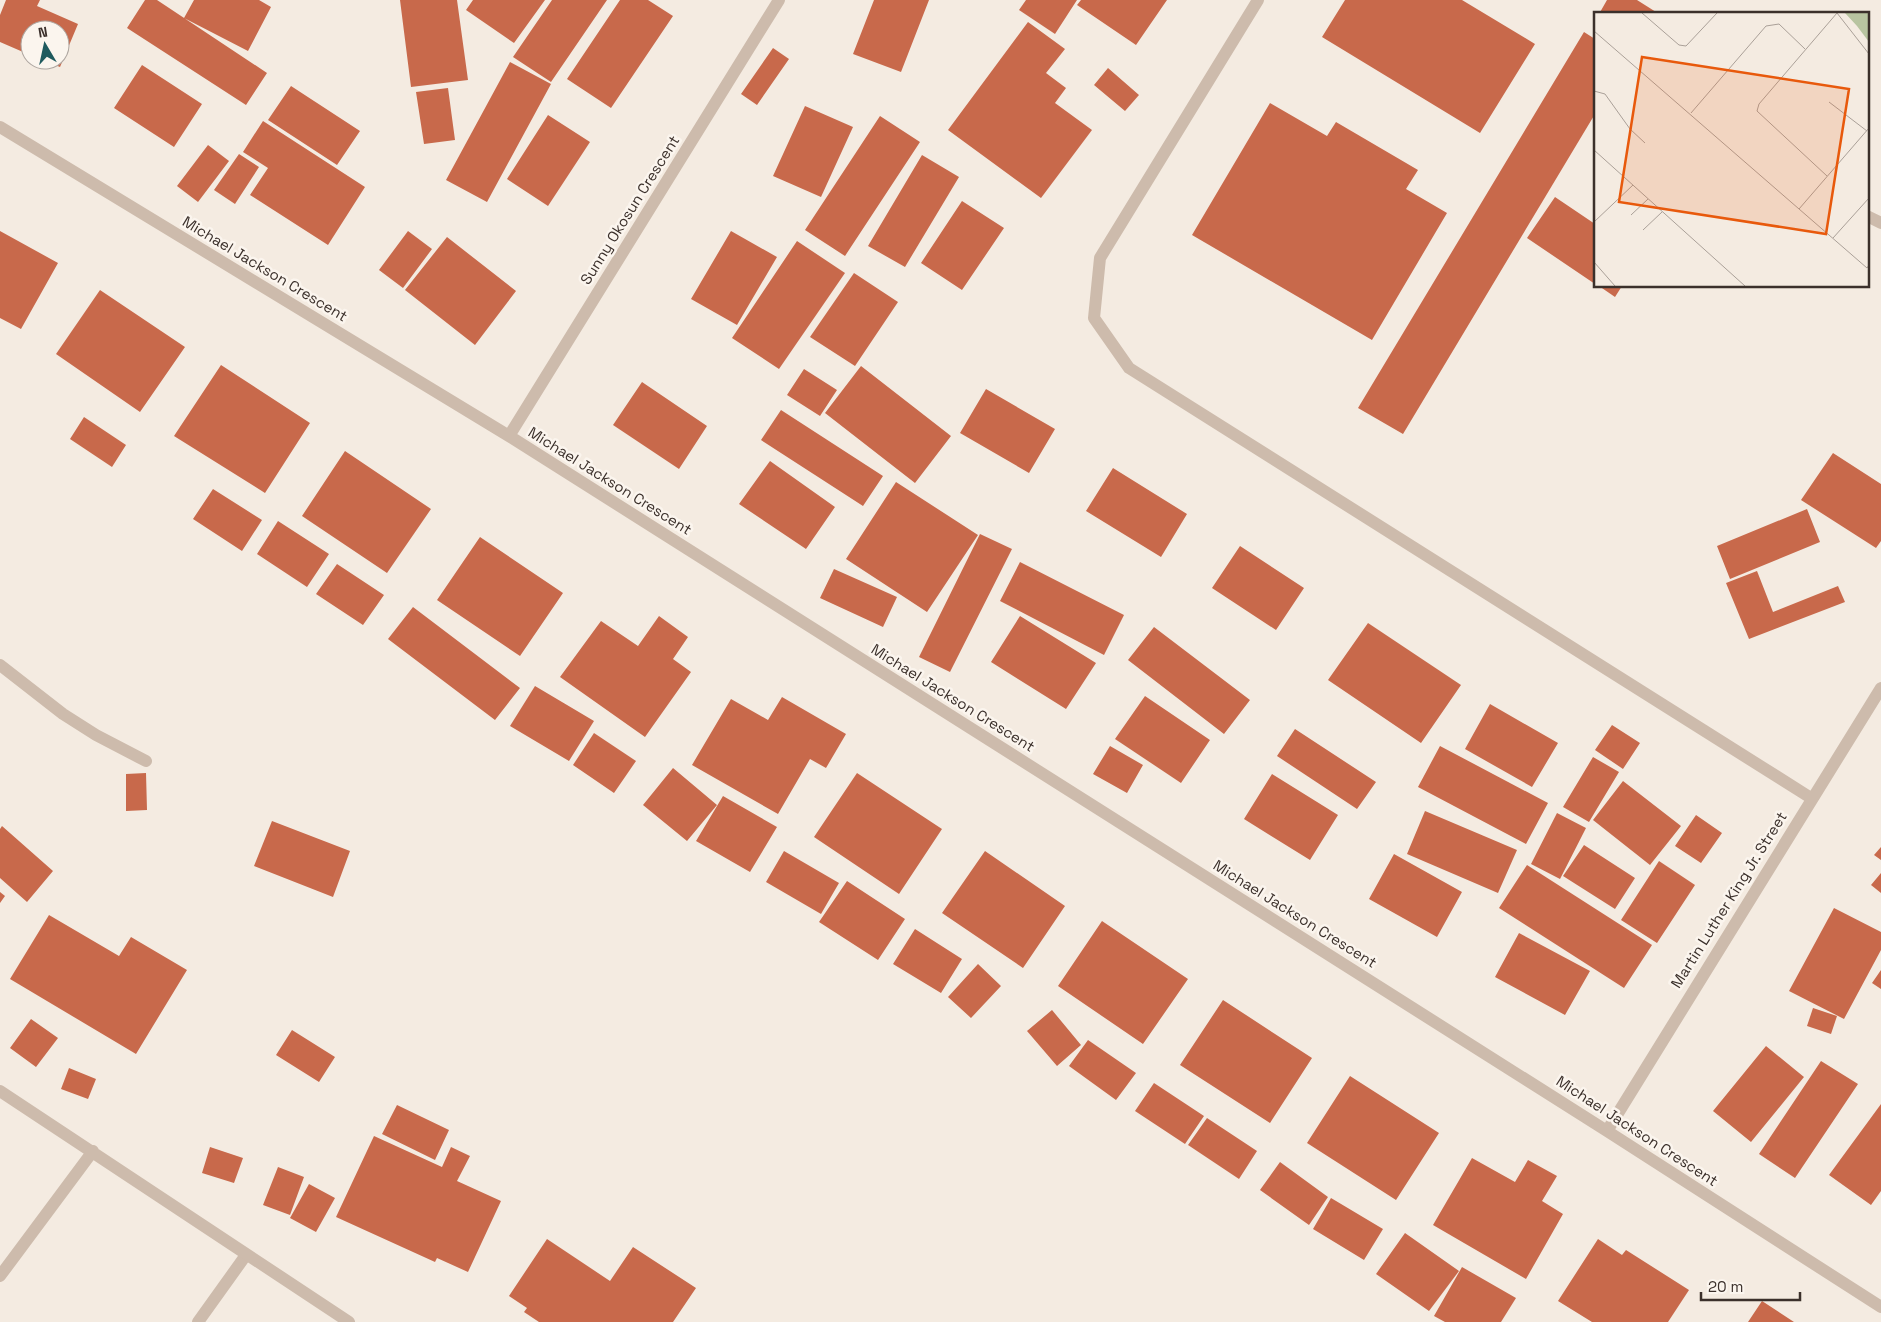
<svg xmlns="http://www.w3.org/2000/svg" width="1881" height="1322" viewBox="0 0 1881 1322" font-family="'Space Grotesk',sans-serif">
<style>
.building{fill:#c8694b}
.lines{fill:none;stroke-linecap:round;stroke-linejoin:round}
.lane{stroke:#cdbbac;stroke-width:12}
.street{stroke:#cdbbac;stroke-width:12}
.labels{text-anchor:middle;stroke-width:5;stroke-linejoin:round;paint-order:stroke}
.street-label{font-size:15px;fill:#3b302b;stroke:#fbf5ee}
.inset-road{fill:none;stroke:#aaa098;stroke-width:1}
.view{fill:#e8590c;fill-opacity:0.15;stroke:#e8590c;stroke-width:2.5}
.inset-edge{fill:none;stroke:#3b302b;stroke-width:2.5}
</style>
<rect width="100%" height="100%" fill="#f4ebe1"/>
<path class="building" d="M6,0H40L37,6L78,24L60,67L43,60H60V30H30V55L0,42V15Z
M145,0H157L267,73L246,105L127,28Z
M194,0H259L271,7L248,51L184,18Z
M400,0H457L468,80L411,87Z
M473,0H545L514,43L466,10Z
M552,0H607L551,82L513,57Z
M620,0H648L673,16L611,108L567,79Z
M874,0H929L901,72L853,54Z
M1026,0H1077L1055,34L1019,10Z
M1081,0H1167L1136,45L1077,5Z
M1345,0H1462L1535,44L1480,133L1322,37Z
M1607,0H1637L1656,12L1655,14H1599Z
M1028,22L1065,49L1046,73L1066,88L1055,103L1092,130L1041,198L948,130Z
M1584,32L1595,39V114L1403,434L1358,408Z
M773,48L789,59L757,105L741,94Z
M510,62L551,84L487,202L446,180Z
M142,65L202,104L174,147L114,108Z
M1108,68L1139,95L1125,111L1094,85Z
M291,86L360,131L337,165L268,120Z
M448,88L455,140L424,144L416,92Z
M1270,103L1327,136L1336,122L1418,170L1406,189L1447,213L1372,340L1192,235Z
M805,106L853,127L821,197L773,176Z
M548,115L590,142L548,206L507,179Z
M880,116L920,142L845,256L805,230Z
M263,121L365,187L328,245L250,195L268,168L243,152Z
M208,145L229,161L198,202L177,186Z
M239,154L259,167L235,204L214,190Z
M922,155L959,177L905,267L868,246Z
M1555,197L1595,224V284L1527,238Z
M962,201L1004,228L962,290L921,263Z
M0,231L58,263L21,329L0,318Z
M408,231L432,249L403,288L379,270Z
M731,231L777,257L737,325L691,299Z
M447,237L516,291L475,345L405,290Z
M797,241L845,273L779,369L732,338Z
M854,273L898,302L855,366L810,337Z
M1599,286H1622L1615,297Z
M100,290L185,347L140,412L56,354Z
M221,365L310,423L265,493L174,436Z
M861,366L951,436L915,483L825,413Z
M804,369L837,390L820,416L787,395Z
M642,382L707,426L679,469L613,425Z
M986,389L1055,429L1029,473L960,433Z
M781,410L883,476L863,506L761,440Z
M84,417L126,445L112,467L70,439Z
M345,451L431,509L387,573L302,516Z
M1833,453L1881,484V541L1876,548L1801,500Z
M770,461L835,507L806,549L739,504Z
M1113,468L1187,514L1161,557L1086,511Z
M896,482L978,535L927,612L846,559Z
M213,489L262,520L242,551L193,519Z
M1807,509L1820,542L1730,579L1717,546Z
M278,521L329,554L307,587L257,554Z
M980,534L1012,549L950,672L919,657Z
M480,537L563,593L520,656L437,600Z
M1240,546L1304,588L1276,630L1212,588Z
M1020,562L1124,615L1104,655L1000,601Z
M337,564L384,595L363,625L316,594Z
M834,569L897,597L883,627L820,598Z
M1757,571L1773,612L1838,586L1845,602L1749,639L1726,583Z
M413,607L520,688L495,720L388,639Z
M659,616L688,637L673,659L691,672L645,737L560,677L601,621L638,646Z
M1020,616L1096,663L1066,709L991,662Z
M1368,623L1461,685L1421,743L1328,680Z
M1154,627L1250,700L1224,734L1128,660Z
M535,686L594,721L569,761L510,726Z
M1145,696L1210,740L1181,783L1115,739Z
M782,697L846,734L826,768L810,759L778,814L692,765L731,699L768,720Z
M1490,704L1558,743L1532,787L1465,749Z
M1612,725L1640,743L1623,769L1595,750Z
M1295,729L1376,782L1357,809L1277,756Z
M594,733L636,761L614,793L573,765Z
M1110,746L1143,765L1127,793L1093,774Z
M1440,746L1548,803L1526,844L1418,787Z
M1593,757L1619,772L1589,822L1563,807Z
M673,768L717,805L687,841L643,805Z
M146,773L147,810L126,811V774Z
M857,773L942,829L899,894L814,837Z
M1272,774L1338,815L1310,860L1244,819Z
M1623,781L1681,826L1650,865L1593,820Z
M723,796L777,827L750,872L696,841Z
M1425,811L1517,850L1498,893L1407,854Z
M1557,813L1586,828L1560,879L1531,864Z
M1696,815L1722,833L1701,863L1675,846Z
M272,821L350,851L333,897L254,866Z
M2,826L53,871L27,902L0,878V829Z
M1584,845L1635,878L1615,909L1563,876Z
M1881,847V860L1874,855Z
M784,851L839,883L821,914L766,882Z
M985,851L1065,906L1023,968L942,913Z
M1394,854L1462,892L1437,937L1369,899Z
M1659,861L1695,885L1657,943L1621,920Z
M1527,865L1652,945L1624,988L1499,908Z
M1881,873V893L1871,885Z
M847,881L905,919L878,960L819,922Z
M0,892L5,896L0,903Z
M1834,908L1881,932V950L1844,1019L1789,991Z
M49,915L119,956L131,937L187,970L136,1054L10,979Z
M1102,921L1188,979L1143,1044L1058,986Z
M915,929L962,959L941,993L893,964Z
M1519,933L1590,971L1565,1015L1495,977Z
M978,964L1001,986L971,1018L948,997Z
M1881,970V989L1872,983Z
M1223,1000L1312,1058L1270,1123L1180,1065Z
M1813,1008L1837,1016L1831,1034L1807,1026Z
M1052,1010L1081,1045L1057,1066L1027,1031Z
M31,1019L58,1038L36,1067L10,1048Z
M292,1030L335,1057L319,1082L276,1055Z
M1088,1040L1136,1073L1116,1100L1069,1066Z
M1766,1046L1804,1077L1751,1142L1713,1111Z
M1821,1061L1858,1084L1795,1178L1759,1154Z
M69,1068L96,1079L88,1099L61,1089Z
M1350,1076L1439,1133L1396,1200L1307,1143Z
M1154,1083L1204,1116L1185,1144L1135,1111Z
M1881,1104V1191L1871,1205L1829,1175Z
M397,1105L449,1130L435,1160L382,1134Z
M1207,1118L1257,1151L1239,1179L1188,1145Z
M374,1136L442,1167L451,1147L470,1156L457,1181L501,1201L468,1272L437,1258L435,1262L336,1217Z
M210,1147L243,1158L234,1183L202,1173Z
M1472,1158L1515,1182L1528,1160L1557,1176L1542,1201L1563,1214L1526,1279L1433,1225Z
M1280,1162L1328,1197L1309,1225L1260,1190Z
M278,1167L304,1177L290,1215L263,1205Z
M309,1184L335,1198L316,1232L290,1218Z
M1331,1198L1383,1229L1364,1260L1313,1229Z
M1405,1233L1459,1271L1429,1311L1376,1274Z
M547,1239L610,1281L633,1247L696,1288L673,1322H539L524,1312L527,1308L509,1296Z
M1598,1239L1622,1255L1626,1250L1689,1290L1668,1322H1592L1558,1301Z
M1462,1267L1516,1298L1501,1322H1445L1434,1316Z
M1762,1301L1794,1322H1748Z"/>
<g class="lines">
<path class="lane" d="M1867,216L1881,223
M0,665L63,714L96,735L146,761
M198,1322L246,1255"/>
<path class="street" d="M1258,0L1100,258L1094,318L1129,368L1811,798
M0,127L509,436L1607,1131L1881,1307
M509,436L779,0
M0,1091L349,1322
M1607,1131L1881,688
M0,1276L93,1151"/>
</g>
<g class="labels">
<g class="street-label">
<text transform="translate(630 210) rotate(-58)" y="5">Sunny Okosun Crescent</text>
<text transform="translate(265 269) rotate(31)" y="5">Michael Jackson Crescent</text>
<text transform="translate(610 481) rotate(32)" y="5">Michael Jackson Crescent</text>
<text transform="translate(953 698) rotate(32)" y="5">Michael Jackson Crescent</text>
<text transform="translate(1729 900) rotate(-58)" y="5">Martin Luther King Jr. Street</text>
<text transform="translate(1295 914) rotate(32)" y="5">Michael Jackson Crescent</text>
<text transform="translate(1637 1131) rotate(33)" y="5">Michael Jackson Crescent</text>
</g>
</g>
<g transform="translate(1594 12)">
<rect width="275" height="275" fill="#f4ebe1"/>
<path d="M251,1H275V30L263,14Z" fill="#b8c4a0"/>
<path class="inset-road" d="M48,1L85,33L92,34L123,1M243,1L275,42M0,19L273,256L275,253M0,79L11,82L36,117L51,131M235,90L273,119M97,101L172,14L185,12L211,37M0,138L151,274M233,164L163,99L165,92L243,1M205,197L275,116M37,203L54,187M0,210L39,173M49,218L68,200M239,226L275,186M0,250L21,274"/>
<path class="view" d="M48,45L255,77L232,222L25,190Z"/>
<rect width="275" height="275" class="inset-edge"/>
</g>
<g transform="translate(45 45) rotate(351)"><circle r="24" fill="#fbf5ee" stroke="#aea6a0"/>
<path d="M0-4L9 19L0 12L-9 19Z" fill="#1f5a5e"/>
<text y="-8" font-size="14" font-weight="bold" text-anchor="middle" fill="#3b302b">N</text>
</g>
<path d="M1701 1292v8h99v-8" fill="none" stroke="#3b302b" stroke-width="2.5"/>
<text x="1708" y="1292" font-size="15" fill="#3b302b" stroke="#fbf5ee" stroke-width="4" paint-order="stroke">20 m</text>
</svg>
